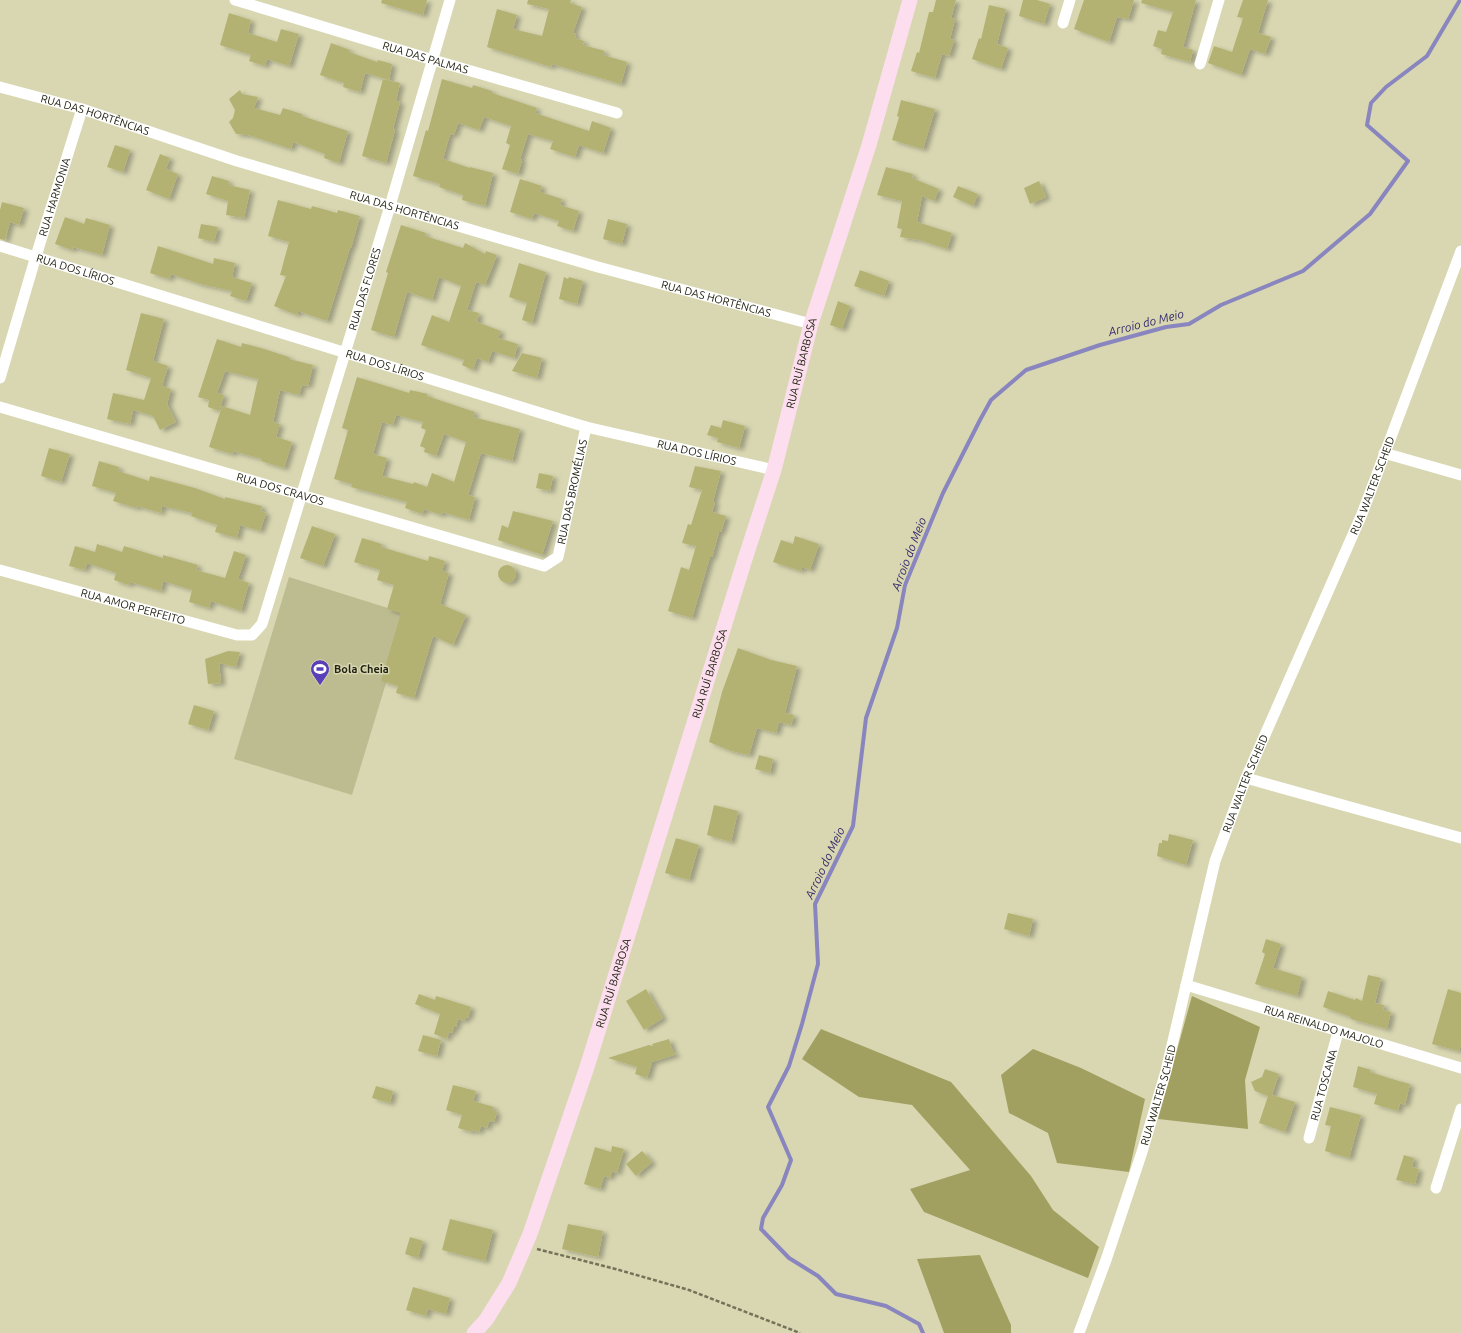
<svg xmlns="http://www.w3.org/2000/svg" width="1461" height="1333" viewBox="0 0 1461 1333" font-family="Ubuntu,sans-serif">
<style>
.green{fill:#bdbc91}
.forest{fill:#a2a061}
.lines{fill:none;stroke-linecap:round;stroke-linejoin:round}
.stream{stroke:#8985be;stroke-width:4}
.building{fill:#b4b273;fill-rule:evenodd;filter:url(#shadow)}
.path{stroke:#74735a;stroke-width:2.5;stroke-dasharray:4 2;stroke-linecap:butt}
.minor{stroke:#fff;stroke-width:11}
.secondary{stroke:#fcdeee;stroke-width:15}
.labels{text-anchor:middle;stroke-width:3;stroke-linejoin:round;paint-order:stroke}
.street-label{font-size:11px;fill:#212112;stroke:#d8d7b1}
.poi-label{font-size:11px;font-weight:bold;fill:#212112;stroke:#d8d7b1;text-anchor:start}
.water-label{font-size:12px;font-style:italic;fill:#35286c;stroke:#d8d7b1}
</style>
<defs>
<filter id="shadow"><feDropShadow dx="4.5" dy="2.5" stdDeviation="2" flood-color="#0004"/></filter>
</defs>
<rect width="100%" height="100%" fill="#d8d7b1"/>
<path class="green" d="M289,577L407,614L352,795L234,759Z"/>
<path class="forest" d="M1192,996L1260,1027L1245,1080L1248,1129L1158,1119Z
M821,1029L951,1082L1031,1176L1053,1210L1099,1247L1088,1278L924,1212L910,1189L970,1170L912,1105L859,1097L802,1059Z
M1033,1049L1081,1068L1145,1099L1129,1172L1057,1163L1048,1133L1009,1113L1001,1075Z
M980,1255L1011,1325V1333H944L917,1259Z"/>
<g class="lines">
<path class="stream" d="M923,1333L919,1324L886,1306L836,1294L818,1276L789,1258L761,1229L763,1218L782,1185L791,1160L768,1107L789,1066L802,1024L818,964L815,904L853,826L866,718L897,628L905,585L943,493L980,420L991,400L1026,370L1100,345L1166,327L1189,324L1221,305L1303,271L1370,214L1408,161L1367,125L1371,103L1386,87L1427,56L1460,0"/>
</g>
<path class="building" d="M382,0H427L423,15L381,3Z
M528,0H571L570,3L582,7L573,33L576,34L575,38L584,41L583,45L605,51L603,55L627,62L621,84L552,64L551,67L487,47L497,9L517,15L513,29L542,36L549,9L527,4Z
M936,0H956L951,18L955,19L950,39L954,40L949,56L942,54L935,78L911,71L917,52L919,53L929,12H933Z
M1023,0H1037L1050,4L1044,24L1019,16Z
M1084,0H1134L1128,19L1117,17L1109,42L1074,29Z
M1142,0H1196L1183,47L1193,50L1190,62L1161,54L1162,49L1153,46L1158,30L1166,32L1173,12L1141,3Z
M1243,0H1268L1258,33L1271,37L1265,54L1250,49L1241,75L1208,63L1214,46L1232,52L1243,18L1237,17Z
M989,5L1006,9L997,44L1008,48L1001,69L972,59L979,38L981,39Z
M229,13L251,20L248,33L277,42L281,29L299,34L289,66L267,59L265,66L249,61L251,55L220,45Z
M331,43L350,50L349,52L377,62L378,60L392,64L389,80L365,73L360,92L343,87L344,83L320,75Z
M383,79L400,83L396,101L400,102L393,129L395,130L386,163L362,156Z
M442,79L472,88L473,85L492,91V93L537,108L535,113L589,131L592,121L611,128L603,153L579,145L575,157L550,149L553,141L528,134L520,159L522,160L518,174L502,169L510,145L506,143L511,126L484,117L479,130L458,123L454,135L450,134L443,159L470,168V167L493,173L485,206L462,200L463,195L439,187L440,184L413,176L426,130L428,131Z
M240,90L242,94L258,97L254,108L280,115L283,108L302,114V116L348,131L339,163L324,158L325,154L293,142L291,149L248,135L236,134L229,122L233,118L235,110L229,99Z
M901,100L935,109L923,149L892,140L899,117L897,116Z
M115,145L130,150L123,172L107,167Z
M160,154L170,158L166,169L178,174L169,199L146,190Z
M886,167L913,174L912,178L939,189L934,201L922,196L917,222L952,233L947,249L919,240L900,237L902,229L897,228L902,201L877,195Z
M212,176L229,181L228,185L250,190L244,218L226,215L228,201L206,194Z
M520,179L542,186L540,192L562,199L560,205L579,211L573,231L557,226L559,221L534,213L532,219L510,212Z
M1039,181L1046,197L1030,204L1024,188Z
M958,186L978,194L973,206L953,197Z
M278,200L311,209L312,206L337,213L338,210L360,216L351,248H350L327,321L298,311L297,315L274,306L286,276L280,275L289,242L268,236Z
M2,202L24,208L19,225L10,222L5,240L0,239V210Z
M65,217L84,224L86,218L110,225L102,255L73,247L72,250L55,244Z
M608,219L627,224L622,244L603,239Z
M201,224L218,227L214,242L198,238Z
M401,225L426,233L425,236L463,248L465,243L485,254L486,251L497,255L485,285L476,282L467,310L479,313L477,322L501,331L498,338L518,344L514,358L492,351L488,362L477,358L473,370L462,365L464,360L421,345L432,315L449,322L461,286L439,277L432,300L407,292L394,337L371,330L388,273L386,272Z
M158,246L213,264L214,258L235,263L232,277L252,283L246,301L230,296L232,291L200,284L171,274L169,279L150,273Z
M519,263L546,272L532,323L522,320L527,303L509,297Z
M860,270L889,281L884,296L854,286Z
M564,277L568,279L569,277L583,281L577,304L559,299Z
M838,301L850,306L842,329L830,325Z
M141,313L164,319L153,361L168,366L162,386L171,389L167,404L176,422L160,430L153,416L133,410L130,424L107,419L113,393L144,400L151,378L126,370Z
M217,339L241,347L242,343L261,348L289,357V359L313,365L308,386L302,385L299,395L280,390L273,422L280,424L276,437L292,442L284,468L261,461L262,459L233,451L232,454L209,447L222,406L250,415L258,379L225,371L217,393L224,395L219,411L208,407L209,400L198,397Z
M522,353L542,358L537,378L512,371Z
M357,377L409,393L410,390L428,394L427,396L475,412L473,417L520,429L512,461L481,453L468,495L475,497L469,520L442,512L441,515L424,509L422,514L405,508L407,502L351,487L352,484L334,479L348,430L342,428ZM396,415L423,422L421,428L426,430L420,446L425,448L424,452L436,456L444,434L466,442L454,482L432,473L427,487L414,482L413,484L382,476L387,458L373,454L382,422L393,425Z
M723,420L745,426L739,448L717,442L718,438L707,435L711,425L721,428Z
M49,448L70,454L61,482L41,476Z
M99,461L119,467L118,471L149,481L150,476L195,488L225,499V497L262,506L261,511L266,513L260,531L240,525L237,538L215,532L217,525L191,516L192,513L162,506L161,513L137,506L136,508L113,501L116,493L92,486Z
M695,466L721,471L713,502L715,503L712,512L726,516L721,532H719L712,557H710L692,618L668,611L681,567L689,570L696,546L682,543L688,524L691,525L702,490L689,487Z
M539,473L553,476L550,491L536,488Z
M513,511L553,521L542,555L498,540L502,525L508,528Z
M312,526L335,534L323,566L300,558Z
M795,536L819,544L810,570L802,567L801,571L773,562L781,540L793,544Z
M362,538L382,544L381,547L428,561L429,556L445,561L442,571L449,573L440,604L466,615L453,645L433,636L414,698L396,693L398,686L381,681L401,613L387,609L394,585L377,580L380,570L354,562Z
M97,544L122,552L124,546L163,558V555L198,565L196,570L225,578L234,551L246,555L238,579L249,583L241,611L211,601L209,608L189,602L192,590L163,581L161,591L130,582L129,585L114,580L116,573L87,563L85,570L69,566L75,546L95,552Z
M498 574a9 9 0 1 1 18 0a9 9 0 1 1-18 0Z
M738,648L771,660L797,666L785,713L794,715L791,725L779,722L776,733L757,728L749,755L731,751L709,742L722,692Z
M228,651L240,652L236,667L219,663L221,683L208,684L205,659Z
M194,705L214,711L208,730L188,724Z
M759,755L773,759L770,773L755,769Z
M714,805L738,811L731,842L707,835Z
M1169,834L1193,840L1186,865L1157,856L1159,843H1162V840L1168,841Z
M676,838L699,845L689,880L665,873Z
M1008,913L1033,919L1029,936L1004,929Z
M1266,939L1281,944L1273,968L1302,977L1297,996L1255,984L1265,954L1262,952Z
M1368,975L1381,978L1375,1003L1384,1005L1383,1010L1391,1012L1387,1029L1351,1019V1017L1323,1007L1328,991L1355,1000L1356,998L1362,1001Z
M646,989L663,1018L644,1030L626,1001Z
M1448,989L1461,993V1045L1459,1051L1432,1044Z
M419,994L435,1000L436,996L471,1007L468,1018L466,1017L464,1021L458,1019L456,1027H454L452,1033L449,1032L447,1039L434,1034L440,1014L415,1004Z
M423,1035L441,1040L437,1056L418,1051Z
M669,1039L673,1052L677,1054L652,1062L647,1078L635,1074L637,1067L608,1058L649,1045L653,1046L652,1044Z
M1358,1066L1371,1070L1370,1072L1392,1079L1410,1084L1405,1105L1400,1103L1398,1111L1374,1104L1377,1094L1353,1087Z
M1265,1069L1279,1074L1272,1095L1295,1102L1285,1132L1259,1123L1268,1096L1255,1091L1251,1082L1262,1077Z
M453,1085L476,1091L473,1101L494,1107L493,1111L497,1112L494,1122L489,1121L487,1128L481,1126L479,1132L472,1130V1132L458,1128L462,1115L446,1110Z
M376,1086L393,1091L390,1103L372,1098Z
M1330,1107L1361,1115L1349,1158L1325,1151L1331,1126L1325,1125Z
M612,1146L624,1149L617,1173L612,1171L610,1178L604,1176L600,1189L584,1184L595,1147L611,1152Z
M642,1151L652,1162L636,1176L626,1164Z
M1404,1155L1414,1158L1412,1167L1419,1169L1415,1184L1396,1180Z
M450,1219L493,1230L485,1261L442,1250Z
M568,1224L603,1231L598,1257L562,1249Z
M410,1237L423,1241L418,1258L405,1254Z
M413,1287L450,1298L446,1314L428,1309L426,1316L406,1310Z"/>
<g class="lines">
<path class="path" d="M537,1249L612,1268L689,1290L800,1333"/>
<g class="minor">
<path id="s1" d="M235,0L433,60L617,113"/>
<path d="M1063,23L1070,0"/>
<path d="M1200,64L1219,0"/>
<path id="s2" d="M0,87L82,109L237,161L598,267L811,324"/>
<path id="s3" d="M0,246L586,427L774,470"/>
<path id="s4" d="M0,378L36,256L82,109"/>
<path id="s5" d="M0,407L544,566L558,557L586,427"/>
<path d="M1384,453L1461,475"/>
<path id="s6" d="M0,570L237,635H252L262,624L390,206L450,0"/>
<path d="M1246,778L1461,838"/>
<path id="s7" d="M1186,985L1461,1068"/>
<path id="s8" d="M1309,1138L1338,1032"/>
<path d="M1436,1188L1461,1109"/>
<path id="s9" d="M1079,1333L1106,1260L1142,1152L1166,1071L1215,861L1246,778L1362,514L1461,251"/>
</g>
<path class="secondary" id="s10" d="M474,1333L486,1320L509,1283L530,1234L587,1067L745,559L774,470L811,324L869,145L910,0"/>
</g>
<defs>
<g id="stadium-pin" transform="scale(1)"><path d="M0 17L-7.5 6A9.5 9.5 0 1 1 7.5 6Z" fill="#5940b8" stroke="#d8d7b1"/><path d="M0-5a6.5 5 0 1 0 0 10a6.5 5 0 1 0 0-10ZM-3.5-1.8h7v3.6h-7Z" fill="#fff"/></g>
</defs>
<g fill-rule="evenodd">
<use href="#stadium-pin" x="320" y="669"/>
</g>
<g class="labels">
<g class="street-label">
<text dy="4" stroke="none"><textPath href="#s1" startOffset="199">RUA DAS PALMAS</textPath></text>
<text dy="4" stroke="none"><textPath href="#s2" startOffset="99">RUA DAS HORTÊNCIAS</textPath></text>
<text dy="4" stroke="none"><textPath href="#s4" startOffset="189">RUA HARMONIA</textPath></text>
<text dy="4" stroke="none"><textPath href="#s2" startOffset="423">RUA DAS HORTÊNCIAS</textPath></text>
<text dy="4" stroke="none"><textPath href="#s3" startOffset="79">RUA DOS LÍRIOS</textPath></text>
<text dy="4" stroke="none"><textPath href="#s6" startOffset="626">RUA DAS FLORES</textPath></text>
<text dy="4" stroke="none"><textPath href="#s2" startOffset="747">RUA DAS HORTÊNCIAS</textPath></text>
<text dy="4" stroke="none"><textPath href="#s10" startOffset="1027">RUA RUÍ BARBOSA</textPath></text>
<text dy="4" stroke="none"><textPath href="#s3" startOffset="403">RUA DOS LÍRIOS</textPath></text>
<text dy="4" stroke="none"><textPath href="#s3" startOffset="727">RUA DOS LÍRIOS</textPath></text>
<text dy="4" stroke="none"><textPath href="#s9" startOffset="899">RUA WALTER SCHEID</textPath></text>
<text dy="4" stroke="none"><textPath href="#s5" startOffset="292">RUA DOS CRAVOS</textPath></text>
<text dy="4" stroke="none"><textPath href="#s5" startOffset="650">RUA DAS BROMÉLIAS</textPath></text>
<text dy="4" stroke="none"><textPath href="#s6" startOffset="138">RUA AMOR PERFEITO</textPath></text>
<text dy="4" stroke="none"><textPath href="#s10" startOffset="703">RUA RUÍ BARBOSA</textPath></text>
<text dy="4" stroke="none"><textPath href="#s9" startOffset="575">RUA WALTER SCHEID</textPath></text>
<text dy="4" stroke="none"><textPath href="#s10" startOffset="379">RUA RUÍ BARBOSA</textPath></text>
<text dy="4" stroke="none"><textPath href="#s7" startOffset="144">RUA REINALDO MAJOLO</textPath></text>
<text dy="4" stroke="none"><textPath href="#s8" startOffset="55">RUA TOSCANA</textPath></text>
<text dy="4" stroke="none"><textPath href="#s9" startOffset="251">RUA WALTER SCHEID</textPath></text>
</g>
<g class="poi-label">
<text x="334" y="673">Bola Cheia</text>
</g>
<g class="water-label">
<text transform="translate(1146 323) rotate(-14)" y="4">Arroio do Meio</text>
<text transform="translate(909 554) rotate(-69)" y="4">Arroio do Meio</text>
<text transform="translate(825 863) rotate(-65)" y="4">Arroio do Meio</text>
</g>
</g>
</svg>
